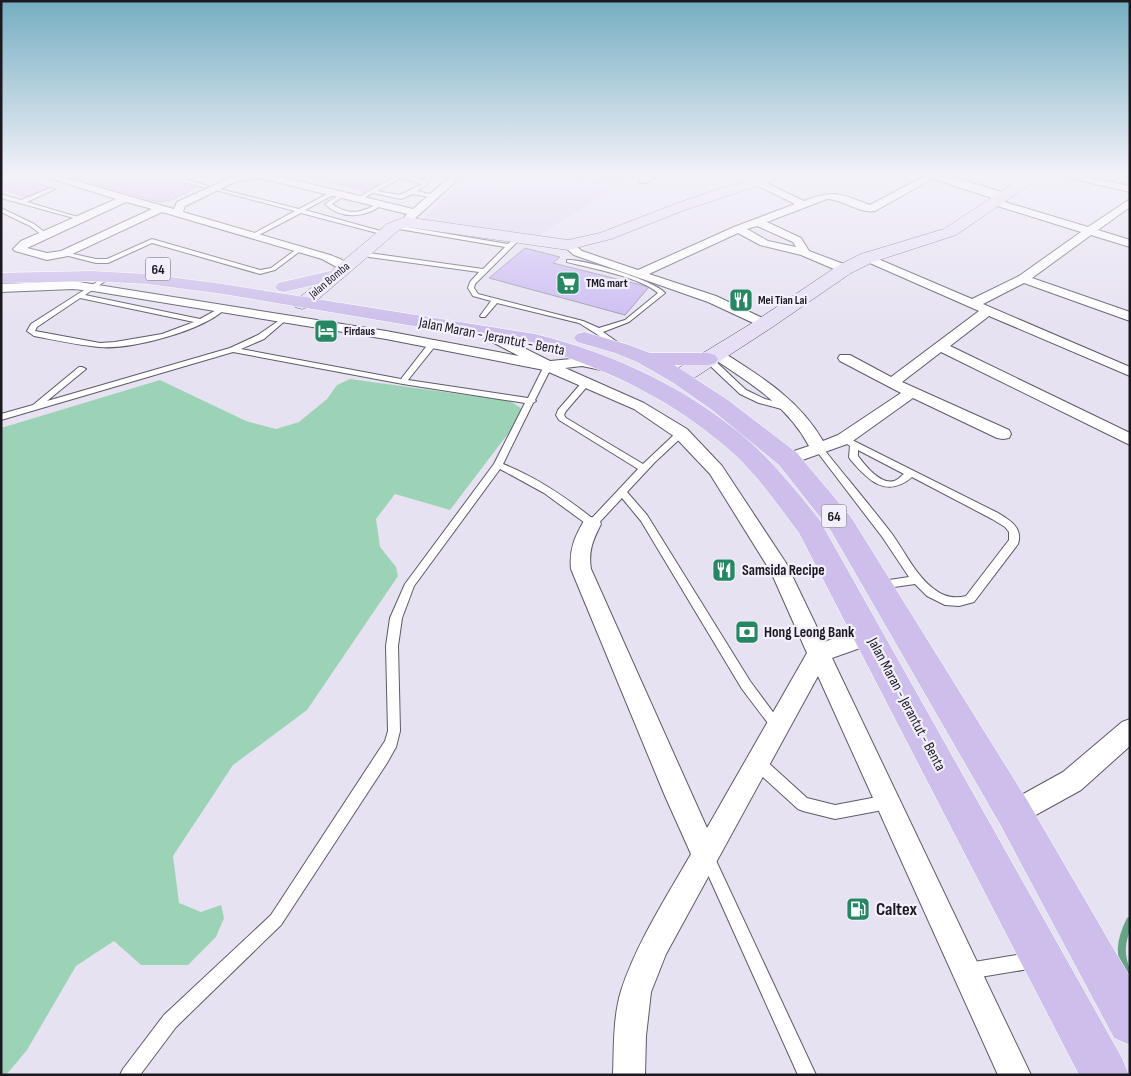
<svg xmlns="http://www.w3.org/2000/svg" width="1131" height="1076" viewBox="0 0 1131 1076" font-family="'Sofia Sans Condensed',sans-serif">
<style>
.built{fill:#dcd5ed}
.green{fill:#9cd3b7}
.lines{fill:none;stroke-linecap:round;stroke-linejoin:round}
.stream{stroke:#67a487;stroke-width:8}
.building{fill:#cdbcf3;stroke:#9e9aa9}
.service-casing{stroke:#5e5a68;stroke-width:2}
.minor-casing{stroke:#5e5a68;stroke-width:2}
.tertiary-casing{stroke:#5e5a68;stroke-width:2}
.secondary-casing{stroke:#5e5a68;stroke-width:1}
.primary-casing{stroke:#fff;stroke-width:1}
.service{fill:#fff;fill-rule:evenodd}
.minor{fill:#fff;fill-rule:evenodd}
.tertiary{fill:#fff;fill-rule:evenodd}
.secondary{fill:#e6dff5;fill-rule:evenodd}
.primary{fill:#cdbeeb;fill-rule:evenodd}
.labels{text-anchor:middle;stroke-width:4.5;stroke-linejoin:round;paint-order:stroke}
.far-street-label{font-size:12px;fill:#1b191f;stroke:#f3effd}
.far-poi-label{font-size:12px;font-weight:bold;fill:#1b191f;stroke:#f3effd;text-anchor:start}
.shield{fill:#f3effd;stroke:#5c5962;stroke-width:1}
.shield-label{font-size:14px;font-weight:bold;fill:#1b191f}
.street-label{font-size:15px;fill:#1b191f;stroke:#f3effd}
.poi-label{font-size:15px;font-weight:bold;fill:#1b191f;stroke:#f3effd;text-anchor:start}
.near-poi-label{font-size:18px;font-weight:bold;fill:#1b191f;stroke:#f3effd;text-anchor:start}
</style>
<rect width="100%" height="100%" fill="#e6e2f2"/>
<path class="built" d="M470,174H648L613,190L539,235L423,219Z"/>
<path class="green" d="M350,379L510,401L524,410L523,414L450,510L395,494L376,519L380,547L396,567L398,576L307,710L233,765L173,856L179,903L201,912L221,905L224,918L216,937L188,965H141L114,941L76,966L27,1050L6,1075H1V428L160,380L246,421L276,429L299,422L327,399L337,385Z"/>
<g class="lines">
<path class="stream" d="M1128,975C1119,955 1120,941 1130,921"/>
</g>
<path class="building" d="M84,174H147L196,188L171,200L159,202L75,178Z
M299,174H357L384,181L364,191Z
M587,174H638L640,176L595,182Z
M13,175L52,188L28,197L1,189V177Z
M525,248L560,257L553,263L649,287L625,315L489,278Z"/>
<g class="lines">
<g class="service-casing">
<path id="service" d="M70,174H77L63,181L58,180Z
M157,174H166L208,186L205,188Z
M400,174L426,181L427,185L417,191L438,196L435,198L413,194L401,199L373,193L360,200L355,199ZM401,178L422,184L400,195L377,191Z
M578,174H583L585,177L580,178Z
M212,187L299,209L331,192H335V194L305,210L384,232L381,234L301,213L255,237H251V235L295,211L212,189Z
M50,188L55,189L27,202L81,218V220L1,198V194L21,200Z
M339,195L341,196V198L332,204C349,216 362,213 378,203L383,204C366,218 341,220 325,204Z
M1,208L34,224L47,234L42,235L30,226L1,212Z
M401,226L508,244L516,237H520V239L475,284L474,288L478,294L583,321L599,328L625,320L658,293C640,277 591,268 567,262V260C584,259 654,280 665,293L629,322L603,332L623,346L624,348L620,350L595,333L579,323L497,303L485,317H481L480,316L491,301L473,296L468,288L470,282L479,272L369,257L366,255L369,253L483,269L505,247L399,229L398,228Z
M152,239L260,270L271,268L298,248L303,249L275,270L260,274L152,243L108,263H96L61,254L64,252L96,259H107Z
M106,276L111,277L85,295L200,319L220,308L225,309C202,331 131,350 99,347C77,345 55,340 34,336L27,331L31,324ZM80,298L194,322L162,334L115,342L100,343L35,331L37,327Z
M284,317L286,318V320L264,339L241,349L401,379L429,343H432L436,345L408,380L528,398L545,364H551L552,366L535,400L536,401L533,403L503,464C536,477 564,496 592,518L638,469L559,420L556,415L558,410L584,380H587L591,382L566,411L564,415L566,418L643,464L678,431H684L685,433L684,435L655,462L627,492L647,515L750,681L784,727L782,731L778,733L774,731L742,689L641,521L622,498L595,527L592,528L544,493L500,469L414,586L402,618L398,646L400,731L396,747L387,763L281,925L176,1027L140,1075H120L123,1069L164,1015L271,915L385,741L388,731L386,646L390,618L405,584L494,464L525,403L403,384L233,352L1,420V414L33,405L79,367H82L86,369L47,401L230,348L258,335Z
M705,357H711L746,390L765,399L792,406L793,408L789,411L759,403L740,394L705,361Z
M844,436L998,513C1011,521 1023,528 1018,544L974,602L959,606L945,605L927,596L915,584L880,589L876,588L875,585L876,582L909,577L883,538L815,449L819,446L822,447C845,476 869,504 892,534C905,552 916,576 934,589C944,597 954,599 966,596L1009,540V532L1005,527L992,519L912,477C886,499 868,480 850,459L849,457L850,446L840,439ZM858,450L904,474C901,476 898,480 894,481C880,485 865,465 858,456Z
M758,756L763,758L807,798L835,805L888,795L893,797L895,802L893,807L888,809L835,819L803,811L798,809L753,768L751,763L753,758Z
M707,850L712,852L816,1075H798L700,857L702,852Z
M1035,952L1041,954L1043,960L1041,966L1035,968L968,979L962,977L960,971L962,965L968,963Z"/>
</g>
<g class="minor-casing">
<path id="minor" d="M36,174H52L174,209L177,202L232,177L246,174H270L413,209L453,174H464L410,223L406,224L401,221L407,214L260,178L237,181L185,206L183,212L330,255C338,258 345,260 350,267L344,271L322,259L162,212L68,256L47,260L15,251L13,249L21,241L116,199ZM126,202L152,209L61,251L47,253L27,248Z
M649,174H662L646,183H640V179Z
M928,174L939,175L875,211C859,214 843,199 827,199L767,222L801,238L809,251L849,266L851,269L849,272H841L801,255L760,245L738,233L649,274L716,296L769,321L771,324L769,327L764,328L708,302L574,255L562,245L564,243H572L582,251L638,270L734,227L795,204L754,184V180H760L804,201C836,189 839,194 870,205ZM757,226L793,242L796,247L768,241L747,229Z
M1052,174H1072L1130,186V192Z
M995,199L1088,227L1130,199V207L1098,230L1130,240V247L1091,235L1032,278L1130,312V321L1024,283L983,304L1130,367V376L989,316L950,346L1130,433V445L941,352L902,382L1009,430L1011,434L1009,438L1003,439L997,438L913,398L850,443L794,463L788,465L782,463L780,459L782,455L809,446C787,405 749,382 711,357L709,354L711,351H721C760,376 799,399 823,441L838,435L901,393L840,361L838,358L840,355H850L891,377L979,311L863,260L861,258L863,256H871L972,299L1019,276L1081,232L991,204L990,202Z
M73,281L386,331L519,356L477,334L475,331L477,328L482,327L550,361L582,358L611,364L613,367L611,370L606,371L582,366L565,368L644,403L687,429L722,466L786,563L824,642L869,626L877,628L880,635L877,642L832,658L1031,1075H998L818,676L666,954L651,992L646,1036L645,1075H613C614,1048 613,1017 621,991C637,942 666,898 691,854L665,796L571,569C569,549 575,536 585,519L592,517L599,519L601,524C593,540 588,551 591,569L707,828L807,653L771,572L710,474L675,437L634,409L544,370L386,339L93,291L73,289L1,292V284Z
M1130,719V746L1081,790L1023,822L1014,826L1005,822L1001,813L1005,804L1063,772L1122,722Z"/>
</g>
<g class="tertiary-casing">
<path id="tertiary" d="M925,174H944L1008,194L1009,197L1003,201L998,200L927,177Z"/>
</g>
<g class="secondary-casing">
<path id="secondary" d="M764,174H786L784,177L685,210L611,239L568,250L407,227L399,230L309,307L302,309L295,307L293,303L387,224L405,217L568,240L600,233L675,204Z
M1028,174H1045L956,235L873,262L851,273L771,328L688,382L680,383L672,382L669,377L672,372L757,320L839,265L861,254L944,229Z"/>
</g>
<g class="primary-casing">
<path id="primary" d="M334,270L340,271L343,275L340,279L284,292L278,291L275,287L278,283Z
M91,271L147,274L223,284L535,334C613,353 690,389 750,442C776,465 797,492 819,519L1122,1058L1129,1075H1079L799,533C778,505 758,476 733,453C675,401 606,368 532,346L223,294L147,284L91,281L1,283V273Z
M584,332L629,345L650,353H708L715,355L718,359L715,363L708,365H674L728,400L797,453L851,517L1027,800L1130,977V1045L1114,1038L1001,826L831,531L779,465L712,410L672,382L637,362L615,353L577,342L574,338L577,334Z"/>
</g>
<use href="#service" class="service"/>
<use href="#minor" class="minor"/>
<use href="#tertiary" class="tertiary"/>
<use href="#secondary" class="secondary"/>
<use href="#primary" class="primary"/>
</g>
<linearGradient id="sky" x2="0" y2="1"><stop stop-color="#74aec1"/><stop offset="0.54" stop-color="#f4f2f9"/><stop offset="1" stop-color="#f4f2f9" stop-opacity="0"/></linearGradient>
<rect width="1131" height="325" fill="url(#sky)"/>
<defs>
<g id="supermarket-square" transform="scale(1.25)"><rect x="-9" y="-9" width="18" height="18" rx="4" fill="#268862" stroke="#f3effd"/><path d="M-6-5.5h2.5l.6 2H6L4.5 2H-2.5L-4.4-4H-6ZM-1.5 3.2a1.3 1.3 0 1 0 .1 0ZM3 3.2a1.3 1.3 0 1 0 .1 0Z" fill="#fff"/></g>
<g id="restaurant-square" transform="scale(1.25)"><rect x="-9" y="-9" width="18" height="18" rx="4" fill="#268862" stroke="#f3effd"/><path d="M-5-6h1v4h1v-4h1v4h1v-4h1v5L-1.5 .5V6h-2V.5L-5-1ZM5-6V6H3V1.5H1.5Q1.5-4 5-6Z" fill="#fff"/></g>
<g id="hotel-square" transform="scale(1.25)"><rect x="-9" y="-9" width="18" height="18" rx="4" fill="#268862" stroke="#f3effd"/><path d="M-6-4.5h1.5V1H6V5H4.5V3h-9V5H-6ZM-4 0a1.8 1.8 0 1 1 3.6 0ZM.5 0V-2.5h3Q6-2.5 6 0Z" fill="#fff"/></g>
<g id="bank-square" transform="scale(1.25)"><rect x="-9" y="-9" width="18" height="18" rx="4" fill="#268862" stroke="#f3effd"/><path d="M-6-4H6V4H-6ZM0-2.3a2.3 2.3 0 1 0 0 4.6a2.3 2.3 0 1 0 0-4.6Z" fill="#fff"/></g>
<g id="fuel-square" transform="scale(1.25)"><rect x="-9" y="-9" width="18" height="18" rx="4" fill="#268862" stroke="#f3effd"/><path d="M-5.5-6h7V0h2V4h1.3V-2.5L3-4.5l.8-.8L6-3V5H2.5V1h-1V6h-7ZM-4.2-4.7v3.2H.2V-4.7Z" fill="#fff"/></g>
</defs>
<g fill-rule="evenodd">
<use href="#supermarket-square" x="568" y="283"/>
<use href="#restaurant-square" x="741" y="300"/>
<use href="#hotel-square" x="326" y="331"/>
<use href="#restaurant-square" x="724" y="570"/>
<use href="#bank-square" x="747" y="632"/>
<use href="#fuel-square" x="858" y="909"/>
</g>
<g class="labels">
<g class="far-street-label">
<text transform="translate(329 280) rotate(-40)" y="4">Jalan Bomba</text>
</g>
<g class="far-poi-label">
<text x="586" y="287">TMG mart</text>
<text x="758" y="304">Mei Tian Lai</text>
<text x="344" y="335">Firdaus</text>
</g>
<g class="shield">
<rect x="145.5" y="257.5" width="25" height="23" rx="4"/>
<rect x="821.5" y="504.5" width="25" height="23" rx="4"/>
</g>
<g class="shield-label">
<text x="158" y="274">64</text>
<text x="834" y="521">64</text>
</g>
<g class="street-label">
<text transform="translate(492 336) rotate(11)" y="5">Jalan Maran - Jerantut - Benta</text>
<text transform="translate(907 704) rotate(62)" y="5">Jalan Maran - Jerantut - Benta</text>
</g>
<g class="poi-label">
<text x="742" y="575">Samsida Recipe</text>
<text x="764" y="637">Hong Leong Bank</text>
</g>
<g class="near-poi-label">
<text x="876" y="915">Caltex</text>
</g>
</g>
<rect width="1131" height="1076" fill="none" stroke="#1b191f" stroke-width="5"/>
</svg>
